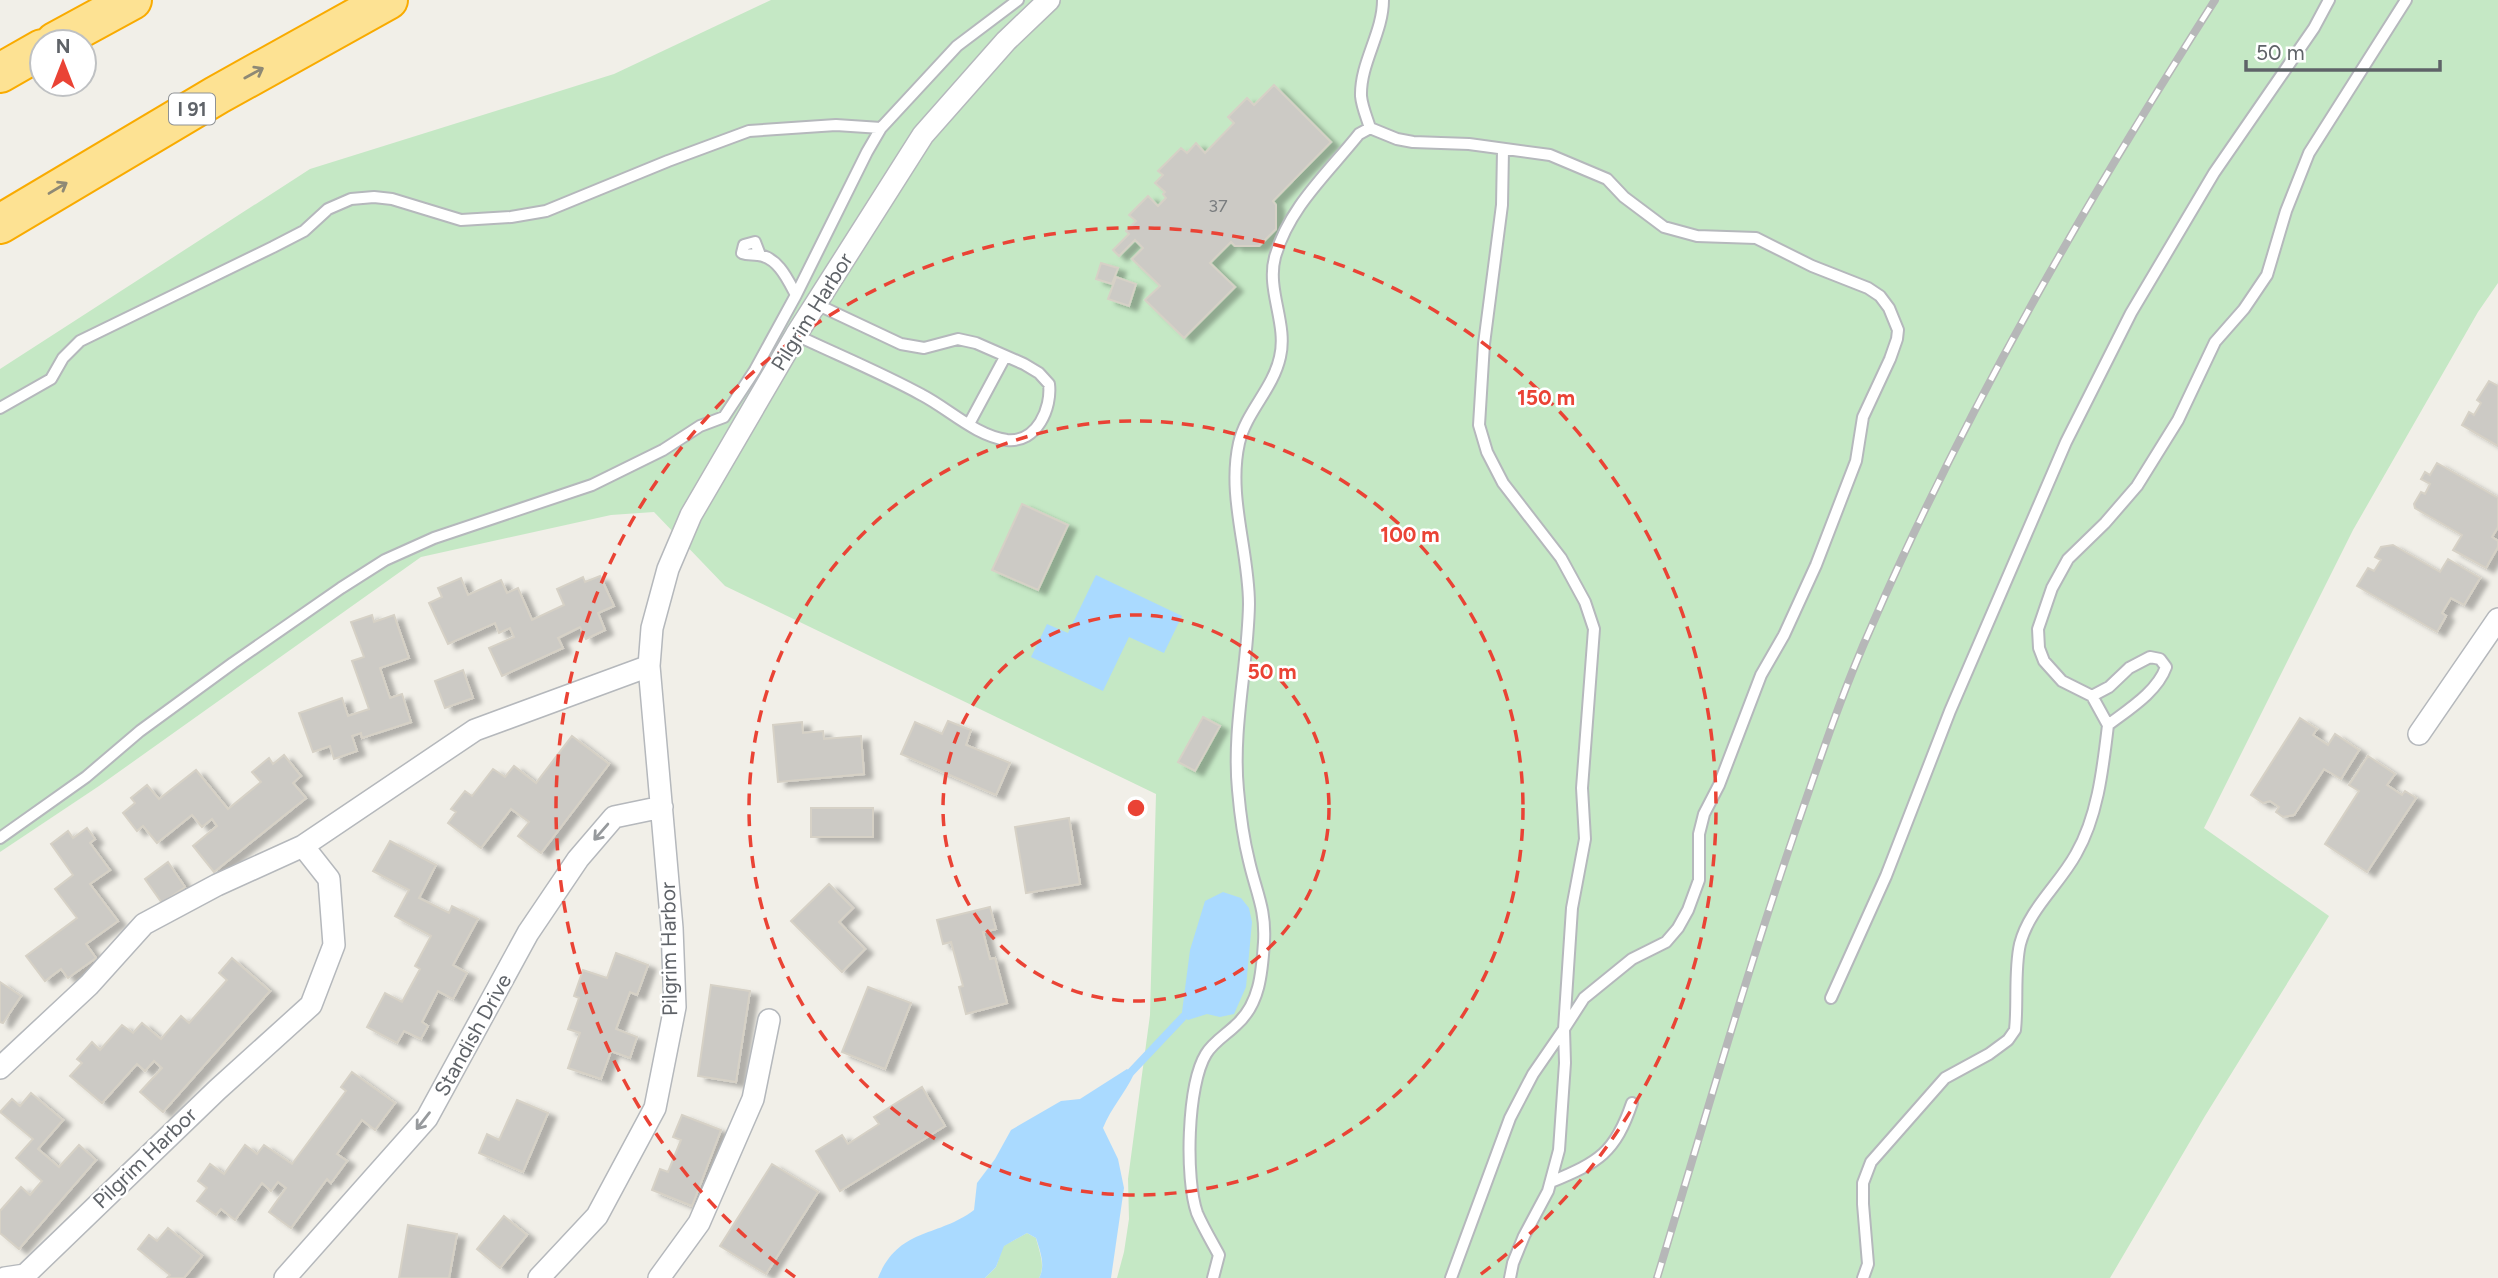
<svg xmlns="http://www.w3.org/2000/svg" width="2498" height="1278" viewBox="0 0 2498 1278" font-family="Figtree,sans-serif">
<style>
.green{fill:#c5e8c5}
.water{fill:#aadaff}
.lines{fill:none;stroke-linecap:round;stroke-linejoin:round}
.stream{stroke:#aadaff;stroke-width:8}
.building{fill:#cccac5;stroke:#d6d1c6;stroke-width:2;filter:url(#shadow)}
.lane-casing{stroke:#b5b8bc;stroke-width:14}
.street-casing{stroke:#b5b8bc;stroke-width:24}
.highway-casing{stroke:#f9ab00;stroke-width:42}
.lane{stroke:#fff;stroke-width:10}
.street{stroke:#fff;stroke-width:21}
.highway{stroke:#fde293;stroke-width:38}
.rail-casing{stroke:#b6b7b8;stroke-width:8}
.rail{stroke:#fff;stroke-width:5;stroke-dasharray:16;stroke-linecap:butt}
.oneway{stroke:#8e8975}
.oneway2{stroke:#979a9d}
.ring{fill:none;stroke:#ea4335;stroke-width:3.5;stroke-dasharray:12 9}
.labels{text-anchor:middle;stroke-width:5;stroke-linejoin:round;paint-order:stroke}
.number-label{font-size:18px;fill:#7a7d7f}
.shield{fill:#fff;stroke:#8f9295;stroke-width:2}
.shield-label{font-size:19px;font-weight:bold;fill:#5f6368}
.street-label{font-size:21px;fill:#5f6368;stroke:#fff}
.centre{fill:#ea4335;stroke:#fff;stroke-width:3.5}
.ring-label{font-size:21px;text-anchor:middle;font-weight:bold;fill:#ea4335;stroke:#fff;stroke-width:5;stroke-linejoin:round;paint-order:stroke}
</style>
<defs>
<filter id="shadow"><feDropShadow dx="8" dy="4.5" stdDeviation="2" flood-color="#0004"/></filter>
</defs>
<rect width="100%" height="100%" fill="#f1efe8"/>
<path class="green" d="M771,0H2498V283L2478,312L2353,530L2204,828L2329,916L2205,1116L2110,1278H1117L1124,1252L1129,1219L1128,1179L1150,1015L1156,794L725,586L654,512L611,515L421,557L99,786L0,852V369L310,169L614,74Z
M1027,1233L1036,1238C1039,1251 1046,1266 1039,1278H985L996,1267L1003,1246Z"/>
<path class="water" d="M1096,575L1182,616L1164,653L1129,637L1103,691L1031,657L1047,624L1068,633Z
M1223,892L1241,898L1249,908L1252,922L1246,987L1234,1014L1220,1017L1207,1014L1188,1020L1183,1017L1182,1012L1190,950L1205,901Z
M1127,1069L1134,1074C1125,1093 1111,1108 1103,1128L1118,1159L1124,1188L1111,1278H1039C1046,1266 1040,1251 1036,1238L1027,1233L1004,1246L996,1267L985,1278H878C899,1227 937,1238 974,1210L977,1183L995,1159L1011,1130L1061,1101L1080,1099Z"/>
<g class="lines">
<path class="stream" d="M1131,1072L1183,1017"/>
</g>
<path class="building" d="M1274,85L1331,142L1273,201L1276,205V229L1259,246H1235L1231,242L1210,263L1235,287L1184,338L1145,300L1160,286L1132,259L1143,248L1135,240L1119,256L1113,250L1129,234L1126,231L1136,221L1129,215L1148,196L1158,206L1166,198L1163,194L1165,192L1155,183L1163,175L1158,171L1181,148L1187,153L1196,143L1205,153L1234,123L1228,117L1247,98L1254,105Z
M1101,263L1118,268L1112,284L1096,279Z
M1116,277L1136,284L1129,306L1108,299Z
M2489,381L2498,386V446L2462,425L2469,412L2474,415L2481,403L2477,400Z
M2437,463L2498,498V527L2492,537L2498,541V547L2486,568L2453,550L2462,535L2415,508L2414,504L2421,492L2425,494L2430,484L2421,479L2425,472L2430,475Z
M1022,504L1068,525L1038,590L992,570Z
M2393,545L2440,572L2448,559L2480,578L2464,605L2451,598L2442,613L2446,616L2437,632L2357,586L2368,568L2374,571L2381,560L2375,557L2381,547Z
M600,576L614,606L598,613L605,630L586,639L580,627L558,638L563,648L502,676L489,648L514,637L510,628L499,633L495,623L448,644L429,603L442,597L438,588L461,578L468,595L501,580L507,593L518,588L532,620L564,605L557,589L583,577L585,582Z
M372,615L374,622L394,615L409,658L380,668L390,698L402,694L411,722L362,738L361,733L352,736L357,751L334,759L330,746L313,752L299,713L342,698L348,716L369,709L352,661L364,657L351,622Z
M463,670L473,698L445,708L435,681Z
M1203,717L1220,726L1195,771L1178,762Z
M2300,718L2317,729L2313,735L2328,745L2335,734L2359,750L2341,779L2324,769L2294,815L2283,817L2276,812L2279,807L2270,801L2263,803L2251,795Z
M948,721L971,730L966,745L1010,763L996,795L901,754L915,722L942,734Z
M802,722L803,733L823,731L824,739L861,736L864,774L778,782L773,725Z
M572,736L609,764L541,853L518,836L529,822L511,809L481,848L448,823L456,812L451,809L465,791L472,796L493,769L505,777L514,766L536,783Z
M284,755L301,776L293,783L306,798L214,872L193,846L217,826L212,819L202,827L192,815L157,843L143,826L137,831L123,813L135,803L131,798L147,785L159,799L196,770L228,809L261,782L252,772L269,758L273,764Z
M2368,756L2395,774L2387,785L2402,795L2405,791L2416,798L2367,872L2325,844L2359,791L2349,785Z
M811,808H873V837H811Z
M1069,818L1080,884L1026,893L1015,827Z
M87,828L95,839L90,843L110,870L90,884L118,921L86,944L96,958L68,978L61,969L45,981L26,956L77,918L55,889L73,875L51,844L68,831L73,838Z
M390,841L436,865L419,898L449,913L452,906L478,919L453,965L467,973L453,999L438,991L422,1022L428,1026L421,1039L404,1031L397,1043L367,1027L385,993L402,1002L420,969L415,966L431,936L395,916L409,890L373,871Z
M168,862L185,887L162,903L145,879Z
M829,884L853,908L839,922L865,949L842,972L791,921Z
M990,907L996,929L983,932L990,959L995,958L1007,1003L966,1014L959,987L963,986L951,942L943,944L937,920Z
M616,953L648,965L637,995L630,992L616,1029L637,1037L630,1058L611,1051L601,1079L568,1068L580,1033L568,1029L579,998L574,996L583,970L607,978Z
M232,958L270,991L163,1112L140,1092L162,1068L154,1061L145,1071L137,1064L102,1103L70,1076L82,1063L77,1059L92,1042L100,1050L122,1025L133,1033L142,1023L161,1039L181,1016L189,1023L227,980L219,973Z
M0,982L21,996L3,1023L0,1022Z
M711,985L750,991L736,1082L698,1076Z
M868,987L911,1003L885,1069L842,1052Z
M352,1072L395,1103L375,1130L362,1120L337,1154L347,1161L331,1183L327,1179L291,1228L269,1212L286,1188L278,1182L271,1191L262,1183L235,1220L221,1209L216,1215L197,1201L207,1188L198,1181L210,1164L224,1174L245,1145L257,1154L264,1145L292,1164L346,1091L341,1087Z
M922,1087L945,1126L840,1191L816,1151L842,1135L848,1144L879,1124L874,1117Z
M31,1093L63,1120L38,1149L59,1167L79,1145L96,1160L19,1249L0,1233V1211L21,1187L30,1195L42,1181L16,1158L33,1139L0,1112L12,1099L20,1106Z
M517,1100L548,1113L523,1172L479,1153L487,1134L499,1140Z
M682,1115L721,1130L692,1206L652,1190L660,1169L668,1172L681,1140L673,1137Z
M772,1164L818,1192L766,1274L720,1246Z
M504,1216L527,1235L500,1268L477,1249Z
M408,1225L457,1234L449,1278H399Z
M168,1228L202,1256L184,1278H167L170,1275L138,1249L149,1235L157,1241Z"/>
<g class="lines">
<g class="lane-casing">
<path id="lane" d="M1370,128L1397,139L1413,142L1469,144L1550,155L1607,179L1624,197L1664,227L1697,236L1756,238L1812,266L1868,288L1880,296L1889,308L1898,330L1897,339L1890,359L1863,417L1856,461L1816,565L1784,635L1761,675L1719,785L1704,814L1699,834V880L1688,910L1678,928L1666,942L1632,959L1584,998L1564,1029L1565,1063L1559,1150L1548,1191L1524,1236L1513,1263L1510,1278
M1370,128C1367,118 1362,107 1361,96C1360,63 1383,33 1383,0
M760,255L755,242L744,245L742,253C748,255 752,254 758,255C778,257 788,280 796,295
M796,335C838,355 882,373 922,395C949,409 976,436 1007,440C1037,443 1052,408 1049,384L1039,373L1024,364L976,343L958,339L924,348L901,344L816,304
M0,408L51,379L63,358L80,341L273,247L304,231L328,209L351,199L374,197L392,199L461,220L511,217L546,211L668,161L749,131L836,125L881,128
M969,424L1005,357
M2092,696L2108,725
M0,838L86,777L140,731L233,663L341,588L385,560L434,538L592,485L663,450L700,426L724,417L755,370L796,295L867,152L881,128L957,46L1018,0
M1831,998L1886,876L1950,711L2066,442L2131,313L2214,173L2314,28L2329,0
M1551,1182C1599,1162 1615,1153 1632,1103
M1213,1278L1219,1255C1212,1242 1203,1227 1197,1213C1185,1179 1187,1085 1206,1054C1213,1042 1227,1034 1236,1025C1260,1004 1262,972 1264,942C1266,909 1256,892 1249,861C1243,837 1240,813 1238,790C1232,728 1248,666 1249,604C1249,551 1227,496 1239,443C1246,412 1273,389 1280,357C1288,324 1266,290 1275,257C1289,207 1328,173 1359,134L1370,128
M1451,1278L1510,1118L1533,1074L1564,1029L1572,908L1585,839L1582,788L1594,629L1585,602L1561,558L1503,483L1487,452L1479,425L1484,344L1502,205L1503,150
M1863,1278L1868,1264L1863,1204V1183L1871,1162L1945,1078L1989,1054L2008,1040L2015,1030C2018,1003 2014,970 2020,944C2029,909 2059,885 2076,854C2098,816 2103,767 2108,725C2129,709 2157,692 2166,667L2160,659L2150,657L2129,668L2109,687L2092,696L2062,681L2044,661L2039,648L2038,629L2052,588L2068,559L2105,523L2137,486L2178,420L2215,342L2244,309L2267,275L2286,211L2309,153L2406,0"/>
</g>
<g class="street-casing">
<path id="street" d="M2419,734L2498,619
M0,1068L89,985L144,924L217,885L303,846L475,730L649,666
M5,1278L25,1275L217,1090L311,1005L334,945L329,879L303,846
M285,1278L427,1118L528,933L578,859L614,817L662,807
M539,1278L597,1216L655,1108L675,1007L672,928L649,666L652,628L668,569L691,515L796,335L923,135L1006,41L1049,0
M659,1278L699,1223L753,1099L769,1020"/>
</g>
<g class="highway-casing">
<path id="highway" d="M55,42L132,0
M0,73L42,49
M0,224L217,95L388,0"/>
</g>
<use href="#lane" class="lane"/>
<use href="#street" class="street"/>
<use href="#highway" class="highway"/>
<g class="rail-casing">
<path id="rail" d="M1657,1278C1704,1123 1748,967 1801,814C1823,750 1845,685 1873,623C1968,405 2087,200 2215,0"/>
</g>
<use href="#rail" class="rail"/>
</g>
<defs><path id="oneway-shaft" d="M-6 0H5M1.5-3L5.5 0L1.5 3" fill="none" stroke-width="1.6" stroke-linecap="round" stroke-linejoin="round" transform="scale(1.75)"/></defs>
<g class="oneway">
<use href="#oneway-shaft" transform="translate(254 73) rotate(-29)"/>
<use href="#oneway-shaft" transform="translate(58 188) rotate(-31)"/>
</g>
<g class="oneway2">
<use href="#oneway-shaft" transform="translate(601 832) rotate(131)"/>
<use href="#oneway-shaft" transform="translate(423 1121) rotate(128)"/>
</g>
<g class="ring">
<circle cx="1136" cy="808" r="193"/>
<circle cx="1136" cy="808" r="387"/>
<path d="M795 1277A580 580 0 1 1 1477 1277"/>
</g>
<g class="labels">
<g class="number-label">
<text x="1218" y="212">37</text>
</g>
<rect class="shield" x="169" y="93.5" width="46" height="31" rx="5"/>
<g class="shield-label">
<text x="192" y="116">I 91</text>
</g>
<g class="street-label">
<text transform="translate(812 312) rotate(-58)" y="7">Pilgrim Harbor</text>
<text transform="translate(669 949) rotate(-91)" y="7">Pilgrim Harbor</text>
<text transform="translate(473 1035) rotate(-61)" y="7">Standish Drive</text>
<text transform="translate(145 1158) rotate(-44)" y="7">Pilgrim Harbor</text>
</g>
</g>
<circle cx="1136" cy="808" r="10" class="centre"/>
<g class="ring-label">
<text x="1546" y="405">150 m</text>
<text x="1410" y="542">100 m</text>
<text x="1272" y="679">50 m</text>
</g>
<g transform="translate(63 63)"><circle r="33" fill="#ffffff" stroke="#bfc1c3" stroke-width="2"/>
<path d="M0-5L12 26L0 18L-12 26Z" fill="#ea4335"/>
<text y="-10" font-size="19" font-weight="bold" text-anchor="middle" fill="#5f6368">N</text>
</g>
<path d="M2246 60v10h194v-10" fill="none" stroke="#5f6368" stroke-width="3.5"/>
<text x="2256" y="60" font-size="21" fill="#5f6368" stroke="#ffffff" stroke-width="5" paint-order="stroke">50 m</text>
</svg>
